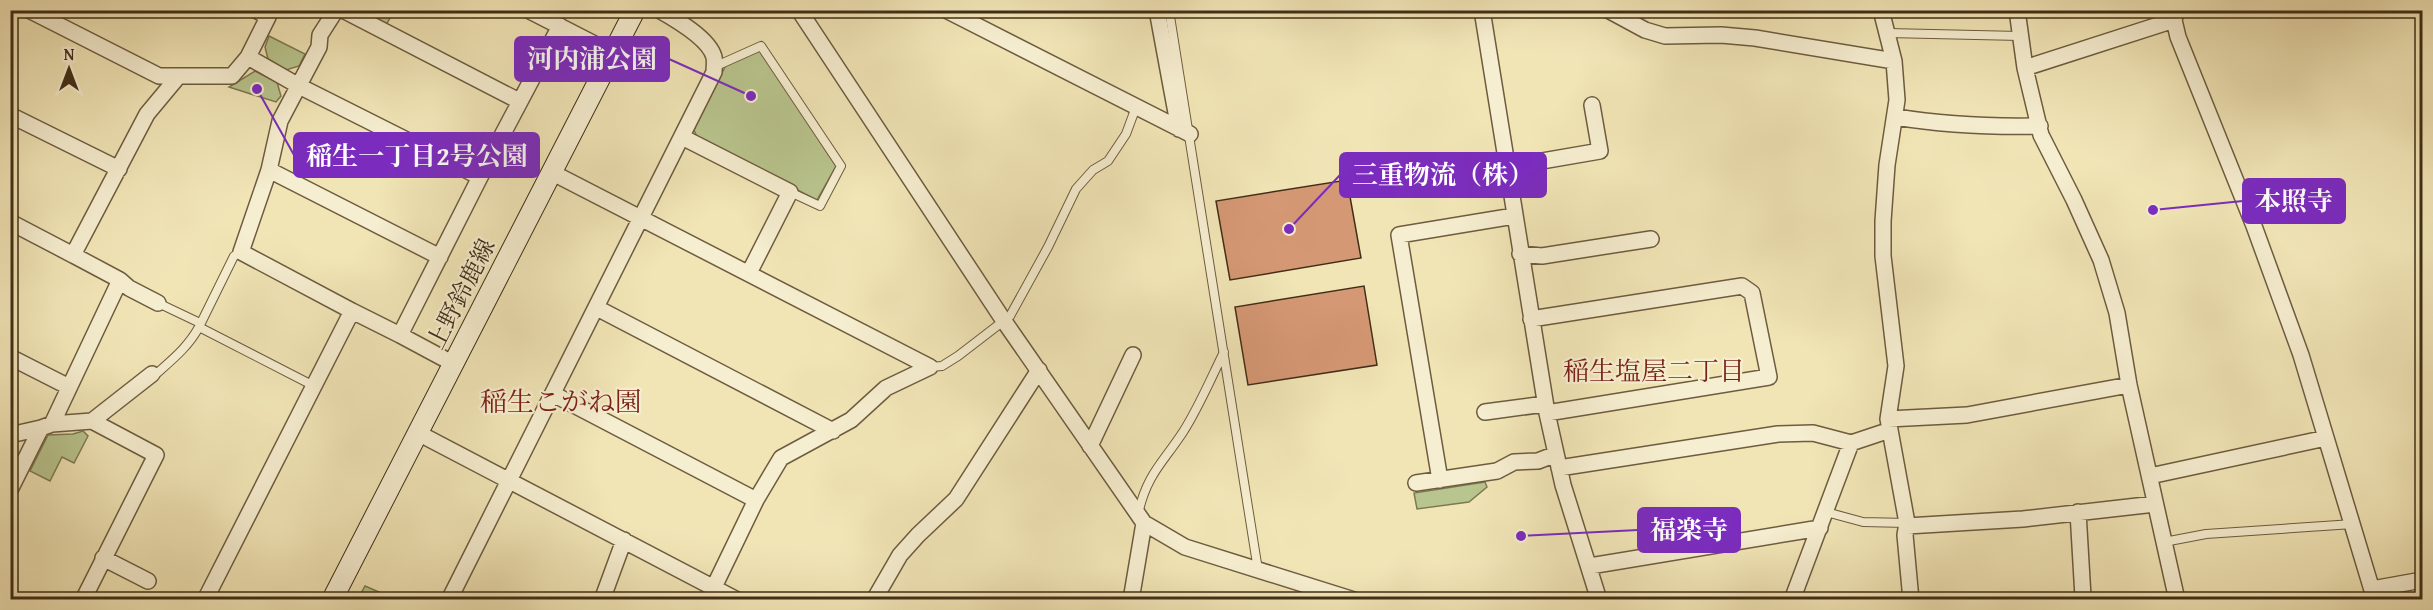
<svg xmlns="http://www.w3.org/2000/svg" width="2433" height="610" viewBox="0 0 2433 610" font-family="'Gentium Book Plus','Noto Serif JP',serif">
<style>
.green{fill:#b9c58e;stroke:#7d7a52;stroke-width:1.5}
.building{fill:#d59874;stroke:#412e17;stroke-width:1.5}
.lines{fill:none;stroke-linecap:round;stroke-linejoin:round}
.service-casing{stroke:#6d5c3f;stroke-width:10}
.minor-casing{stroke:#6d5c3f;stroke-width:18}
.secondary-casing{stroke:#412e17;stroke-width:22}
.service{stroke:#f6eed0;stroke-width:8}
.minor{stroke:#f6eed0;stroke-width:15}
.secondary{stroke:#f6eed0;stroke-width:20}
.labels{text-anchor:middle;stroke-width:4.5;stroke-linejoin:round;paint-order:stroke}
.street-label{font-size:24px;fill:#412e17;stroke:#f6eed0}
.neighbourhood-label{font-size:26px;fill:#7a1f14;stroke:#f6eed0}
.quarter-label{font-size:27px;fill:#7a1f14;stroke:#f6eed0}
.leader{fill:none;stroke:#7b2cbf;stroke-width:2}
.callout-dot{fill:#7b2cbf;stroke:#f6eed0;stroke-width:2}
.callout{fill:#7b2cbf;stroke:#7b2cbf;stroke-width:2}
.callout-label{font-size:26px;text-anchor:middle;font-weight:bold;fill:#fff}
</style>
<rect width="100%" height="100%" fill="#f1e5b6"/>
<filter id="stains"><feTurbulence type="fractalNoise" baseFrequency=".00333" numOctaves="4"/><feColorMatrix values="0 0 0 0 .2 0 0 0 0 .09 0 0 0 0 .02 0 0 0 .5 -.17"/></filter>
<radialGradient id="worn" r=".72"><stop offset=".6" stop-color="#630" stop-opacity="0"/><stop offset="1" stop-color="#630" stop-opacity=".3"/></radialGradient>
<path class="green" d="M358,11H394L386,25Z
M269,36L305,54L299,66L286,70L268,59L265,47Z
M760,49L836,166L817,200L698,139L694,130L727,63Z
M255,71L277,82L281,96L276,102L229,87Z
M83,431L88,436L74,463L62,457L50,481L30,471L48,435L73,434Z
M1485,482L1487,487L1469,502L1417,509L1414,493Z
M365,586L395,599H358Z"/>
<path class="building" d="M1347,180L1361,258L1230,280L1216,201Z
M1364,286L1377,365L1248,385L1235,307Z"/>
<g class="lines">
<g class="service-casing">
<path id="service" d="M1169,10L1258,570
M1888,33L2020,36
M714,67L761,46L841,166L820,206L790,192
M241,252L234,256L199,327L314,386
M158,303L200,323
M930,367L942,366L958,356L1010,316L1048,247L1076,189L1093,170L1108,161L1126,134L1136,107
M152,374H156C173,359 188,347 199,327
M1826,512L1863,522L1907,523
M1138,514C1147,474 1162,464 1183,432C1199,407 1211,378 1224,352
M2164,542L2206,534L2353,524"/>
</g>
<g class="minor-casing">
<path id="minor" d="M29,10L159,76H232L248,57L268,17L256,10
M343,10L519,101
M528,10L612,53
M799,10L1004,321L1144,523L1185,547L1354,600
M946,10L1190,134
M1157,10L1179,129
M1482,10L1547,413L1563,485L1599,600
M1608,10L1645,30L1665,36L1721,35L1755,38L1894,61
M1881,10L1894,61L1897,100L1887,165L1883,221V256L1896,366L1888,419L1907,523L1905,535L1911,600
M2017,10L2025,68L2041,135L2074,200L2101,260L2117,313L2129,385L2177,600
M2177,10L2174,20L2178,37L2254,226L2301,355L2375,600
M248,57L299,86L480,177
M2025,68L2174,20
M10,115L119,169
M1896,117C1944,125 1991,127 2040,126
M682,137L790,192L749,273
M1507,167L1600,151L1592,105
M269,170L440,257
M551,172L930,367
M10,222L73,255
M1520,254L1542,256L1651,239
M120,280L129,288L158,303
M597,308L833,431
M352,311L400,335
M1531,319L1742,286L1752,293L1769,377L1547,413
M10,357L69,387
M454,364L400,335L480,177L560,26
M553,394L756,500
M1485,412L1545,404
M1888,419L1967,415L2129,385
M92,421L152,374
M52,424L120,280L73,255L147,114L177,78
M418,433L737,600
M10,435L41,428
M1090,446L1133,355
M1559,468L1778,434L1813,433L1851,443L1890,430
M2150,476L2326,438
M1440,480L1399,235L1514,216
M1416,483L1497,471L1514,462L1538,461L1556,454
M10,490L41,428L52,424L92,421L156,455L83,600
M2078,512L2083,597
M1907,526L2023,519L2155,504
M103,558L148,581
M1590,566L1820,528
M2372,589L2422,580
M205,600L352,311L241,252L269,170L280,121L319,47L320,35L336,10
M449,600L714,72C714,68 715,62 714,57C709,38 675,19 659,10
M602,600L624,540
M712,600L714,587L756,500L781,458L851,420L886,388L930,367
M874,600L900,555L918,535L956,499L1039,370
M1131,600L1144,523
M1792,600L1851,443"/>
</g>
<g class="secondary-casing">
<path id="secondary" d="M332,600L635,10"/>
</g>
<use href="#service" class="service"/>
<use href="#minor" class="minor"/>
<use href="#secondary" class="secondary"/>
</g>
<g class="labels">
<g class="street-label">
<text transform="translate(461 294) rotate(-63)" y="8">上野鈴鹿線</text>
</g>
<g class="neighbourhood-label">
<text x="1654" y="380">稲生塩屋二丁目</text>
</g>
<g class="quarter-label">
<text x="561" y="411">稲生こがね園</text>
</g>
</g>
<path class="leader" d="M751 96L669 59M257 89L294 155M1289 229L1340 175M2153 210L2243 201M1521 536L1638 530"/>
<g class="callout-dot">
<circle cx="751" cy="96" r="6"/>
<circle cx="257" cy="89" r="6"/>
<circle cx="1289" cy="229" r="6"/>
<circle cx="2153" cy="210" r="6"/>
<circle cx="1521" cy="536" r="6"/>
</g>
<g class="callout">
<rect x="515" y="37" width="154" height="44" rx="6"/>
<rect x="294" y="133" width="245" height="44" rx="6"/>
<rect x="1340" y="153" width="206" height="44" rx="6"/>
<rect x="2243" y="179" width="102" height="44" rx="6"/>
<rect x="1638" y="508" width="102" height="44" rx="6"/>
</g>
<g class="callout-label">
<text x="592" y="68">河内浦公園</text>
<text x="417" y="165">稲生一丁目2号公園</text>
<text x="1443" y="184">三重物流（株）</text>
<text x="2294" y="210">本照寺</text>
<text x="1689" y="539">福楽寺</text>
</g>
<rect width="2433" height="610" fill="none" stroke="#f1e5b6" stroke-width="36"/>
<rect x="12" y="12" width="2409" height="586" fill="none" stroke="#412e17" stroke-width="3"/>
<rect x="18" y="18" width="2397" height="574" fill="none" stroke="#412e17" stroke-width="1.5"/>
<g transform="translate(69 69)" stroke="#f6eed0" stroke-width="4.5" paint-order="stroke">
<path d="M0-4.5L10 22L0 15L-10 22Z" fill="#412e17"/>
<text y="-9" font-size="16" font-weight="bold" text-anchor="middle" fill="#412e17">N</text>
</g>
<rect width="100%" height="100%" filter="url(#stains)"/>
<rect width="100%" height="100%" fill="url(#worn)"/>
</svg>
